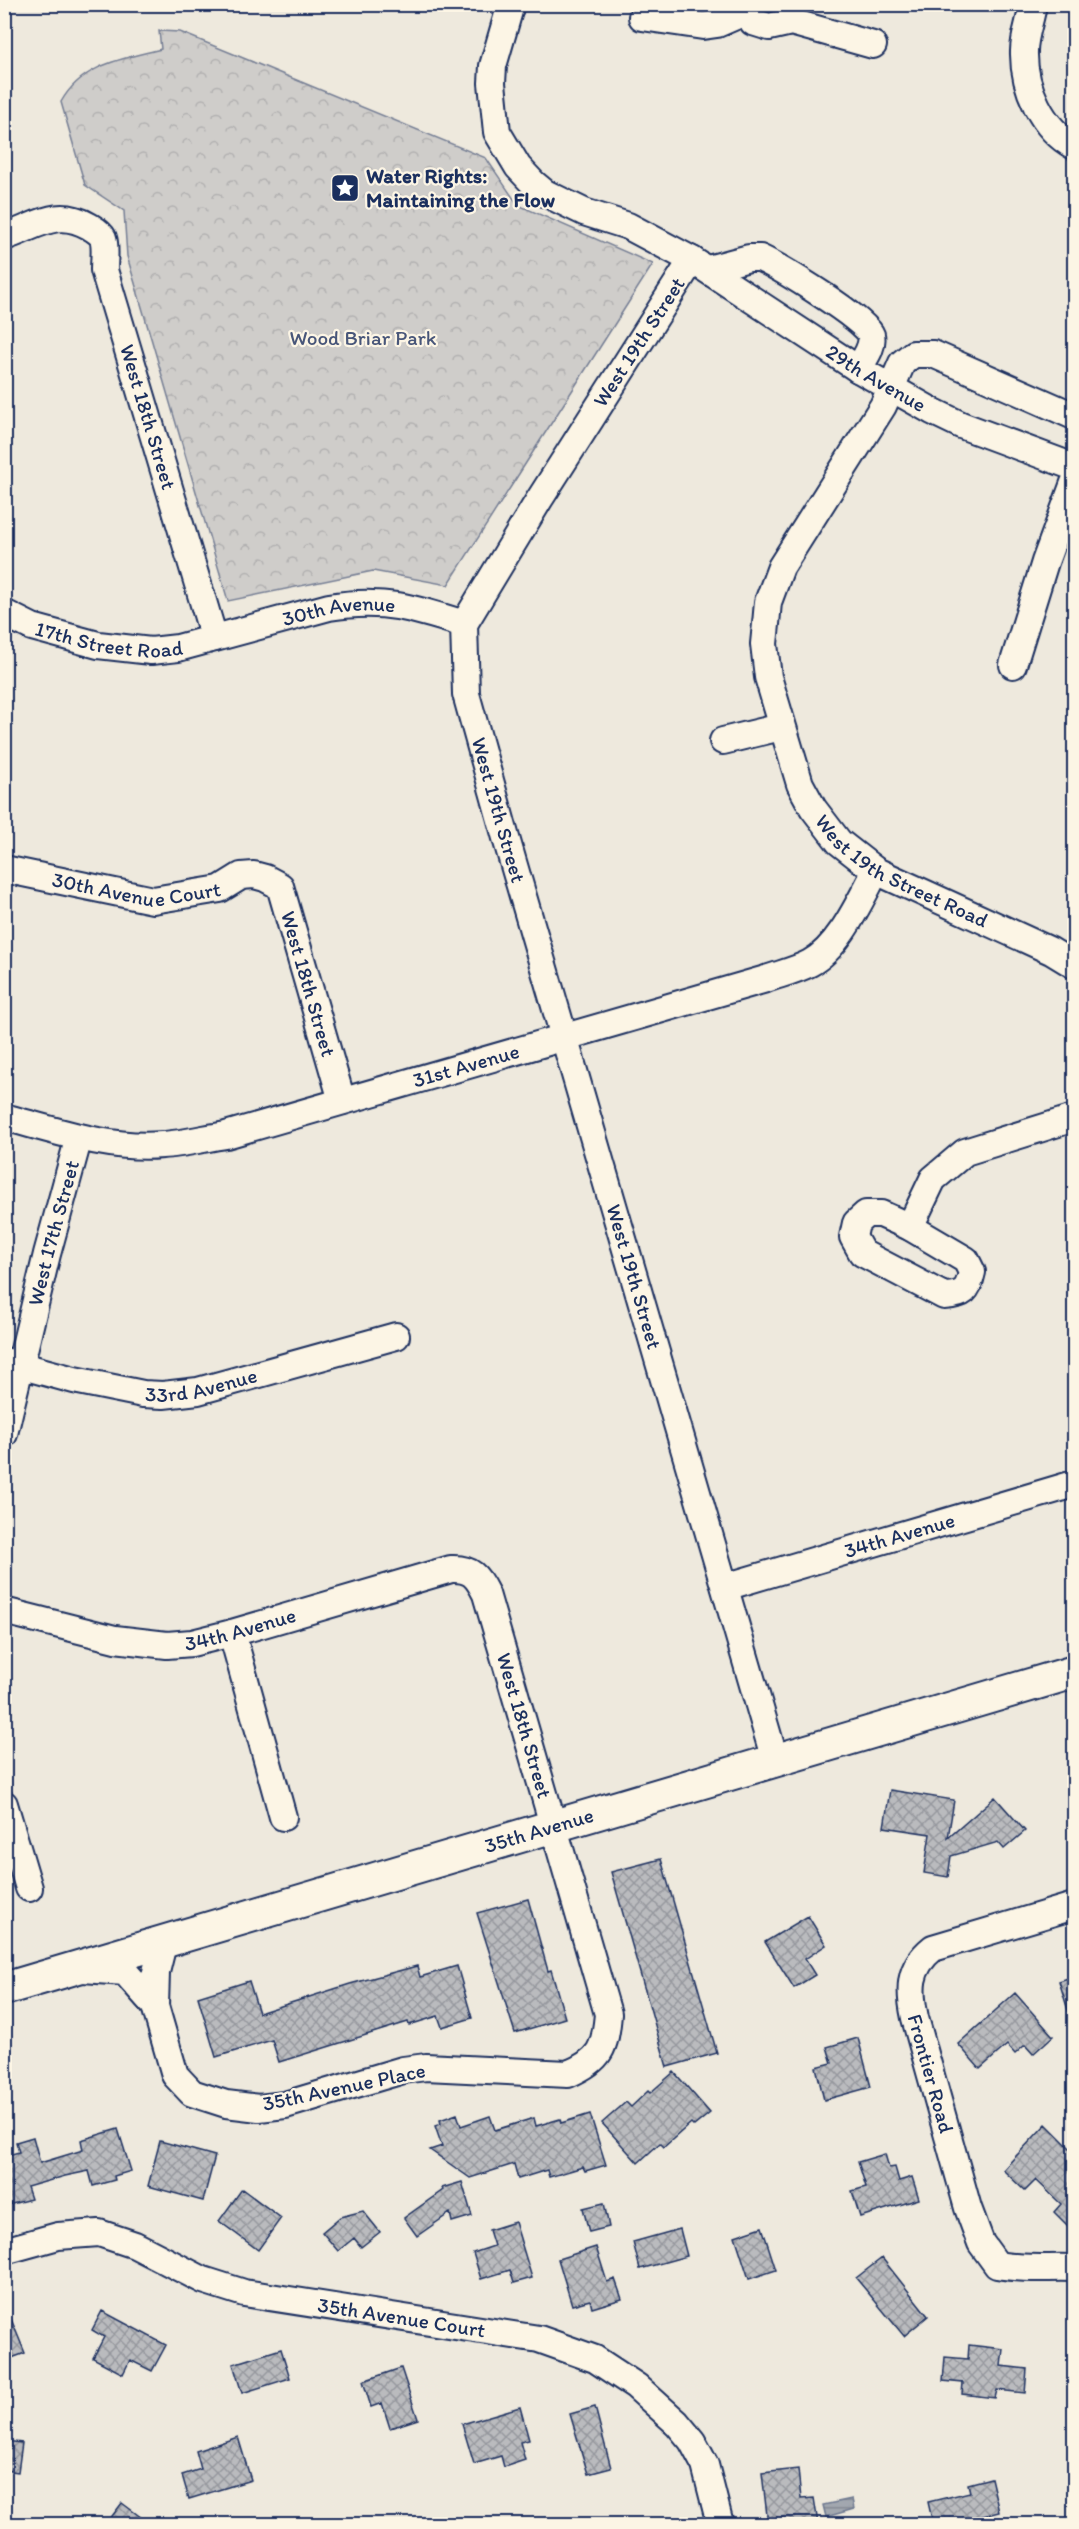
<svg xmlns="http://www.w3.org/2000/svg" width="1079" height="2529" viewBox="0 0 1079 2529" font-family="Itim,sans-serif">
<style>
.park{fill:url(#park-crowns);stroke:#757e94;stroke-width:1.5}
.water{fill:url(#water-rules);stroke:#6c778f;stroke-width:1.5}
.building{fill:url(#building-cross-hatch);stroke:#1b2f5e;stroke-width:1.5}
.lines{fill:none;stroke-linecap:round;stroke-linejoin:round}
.minor-casing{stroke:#1b2f5e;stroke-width:30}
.major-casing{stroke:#1b2f5e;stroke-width:36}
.minor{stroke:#fcf5e5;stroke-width:26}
.major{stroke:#fcf5e5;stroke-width:32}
.labels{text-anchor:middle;stroke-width:4.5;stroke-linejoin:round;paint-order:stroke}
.poi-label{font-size:21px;font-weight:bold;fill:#1b2f5e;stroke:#fcf5e5;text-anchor:start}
.park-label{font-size:21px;fill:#485679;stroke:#fcf5e5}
.street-label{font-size:21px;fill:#1b2f5e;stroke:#fcf5e5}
</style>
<defs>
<pattern id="park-crowns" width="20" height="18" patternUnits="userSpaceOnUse" patternTransform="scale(1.5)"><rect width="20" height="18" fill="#cfcdca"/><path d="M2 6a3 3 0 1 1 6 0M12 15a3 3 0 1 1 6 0" fill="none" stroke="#b1b0b0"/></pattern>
<pattern id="water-rules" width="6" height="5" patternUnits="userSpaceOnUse" patternTransform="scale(1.5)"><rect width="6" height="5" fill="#a2a7af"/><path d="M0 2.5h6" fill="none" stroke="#838892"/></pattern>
<pattern id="building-cross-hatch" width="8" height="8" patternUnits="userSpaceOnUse" patternTransform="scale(1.5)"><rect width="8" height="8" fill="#babbbe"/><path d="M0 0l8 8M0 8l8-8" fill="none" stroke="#96989e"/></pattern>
</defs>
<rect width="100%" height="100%" fill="#eee9dd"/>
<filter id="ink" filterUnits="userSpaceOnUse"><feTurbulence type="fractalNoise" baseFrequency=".0167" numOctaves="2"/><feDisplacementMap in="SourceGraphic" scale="12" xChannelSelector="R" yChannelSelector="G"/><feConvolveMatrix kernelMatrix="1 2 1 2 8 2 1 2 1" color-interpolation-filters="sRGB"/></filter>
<g filter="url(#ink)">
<path class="park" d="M159,31L180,32L486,158L518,205L653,264L448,585L373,571L228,601L127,256L124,211L85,185L61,102C82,64 122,59 161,49Z"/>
<path class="water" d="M852,2499L854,2509L826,2517L823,2505Z"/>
<path class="building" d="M890,1790L954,1800L948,1838L995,1797L1025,1831L1004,1849L998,1842L951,1856L948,1877L924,1873L930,1834L884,1827Z
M661,1859L717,2053L667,2067L611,1872Z
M528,1899L548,1971L551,1970L565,2018L515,2033L477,1913Z
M808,1916L826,1945L805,1959L815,1975L794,1988L765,1942Z
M417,1966L420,1977L457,1966L472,2018L442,2027L438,2016L409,2025L408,2022L279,2062L272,2040L216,2057L198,1997L249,1981L259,2013L350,1984Z
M1074,1976V2020H1071L1059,1981Z
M1015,1993L1053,2036L1033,2054L1025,2045L1015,2054L1007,2045L980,2069L958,2044Z
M858,2038L871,2087L824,2100L816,2067L832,2063L827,2047Z
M674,2072L710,2113L694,2126L691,2123L664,2147L660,2143L638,2163L602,2123L626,2102L631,2107L648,2091L650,2093Z
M457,2114L461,2126L490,2116L495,2130L534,2118L536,2126L560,2119L561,2123L590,2114L606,2165L585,2171L583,2167L549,2177L547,2170L518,2179L514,2164L470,2178L430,2150L442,2146L435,2126L441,2124L440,2120Z
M1046,2124L1074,2152V2232L1054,2212L1061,2204L1036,2180L1025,2191L1003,2170Z
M118,2129L131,2171L114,2176L115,2180L93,2186L89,2171L65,2176L27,2187L31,2199L4,2206V2156L19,2152L16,2142L33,2137L40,2163L83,2150L81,2140Z
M160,2141L215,2156L203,2201L148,2186Z
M885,2154L889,2168L895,2167L899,2181L912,2177L919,2199L860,2217L852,2191L866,2187L858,2162Z
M462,2182L472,2216L452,2222L450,2213L417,2236L404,2218L443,2190L442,2188Z
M242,2189L281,2218L258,2250L219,2221Z
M604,2203L609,2227L589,2232L583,2208Z
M363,2211L380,2232L361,2247L354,2238L338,2251L322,2232L340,2217Z
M515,2222L532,2278L514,2283L510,2270L481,2279L473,2253L494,2246L489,2230Z
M762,2227L776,2270L749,2279L735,2236Z
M680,2229L687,2256L640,2269L633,2242Z
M596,2247L607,2282L615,2279L622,2299L592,2308L590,2300L572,2305L558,2259Z
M882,2258L928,2316L904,2336L856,2278Z
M4,2302L25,2353L4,2361Z
M102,2311L166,2345L152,2371L130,2360L123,2374L93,2358L104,2337L92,2330Z
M969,2345L1003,2349L1001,2366L1027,2369L1025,2393L997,2390L995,2398L962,2394L963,2383L943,2381L945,2357L968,2359Z
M281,2349L290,2378L242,2393L233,2364Z
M401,2368L418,2419L390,2428L382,2403L371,2407L363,2381Z
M520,2407L529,2440L520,2442L525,2460L504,2467L501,2456L474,2464L462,2424Z
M595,2407L611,2468L588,2474L570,2414Z
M238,2437L251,2480L189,2499L182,2475L201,2469L196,2451Z
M4,2441L22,2443L18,2472L4,2470Z
M798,2469L801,2499L814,2498L818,2524H768L762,2473Z
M991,2478L999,2512L967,2520L968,2524H933L928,2502L970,2492L968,2484Z
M122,2503L150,2524H106Z"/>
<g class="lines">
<g class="minor-casing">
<g id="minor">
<path id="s1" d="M511,4L493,66L492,83L497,132L518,167L533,183L545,193L584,212L628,226L692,260L858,369L932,411L961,425L1074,467"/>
<path d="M747,4V11L753,22L769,27L791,22L873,45"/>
<path d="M1033,4C1031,19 1024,36 1024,51C1023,87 1042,129 1074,146"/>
<path d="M642,17L703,26L717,24L747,11"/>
<path id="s2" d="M4,237C36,227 56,207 89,226C94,229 100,232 103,238C106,246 104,261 104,270L214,638"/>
<path id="s3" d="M692,260L539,500L464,624L466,694L506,838L775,1760"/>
<path d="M708,269L749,258H760C779,267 866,319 871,335C874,347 864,359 858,369"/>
<path id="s4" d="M1074,416L933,354H913L902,363L883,406L781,567L768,602L766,624L764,644L768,677L800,784L813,808L839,842L876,871L1051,951L1074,965"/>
<path id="s5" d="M4,613L32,627L98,645L151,651L178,648L329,607C383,598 414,608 464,624"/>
<path d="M1013,665L1045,562L1074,483"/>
<path d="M723,741L781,727"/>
<path id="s6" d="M4,869L153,900L220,889L241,876L254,875L265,878L280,886L342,1101"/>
<path id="s7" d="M4,1117C53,1130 111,1150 162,1145C183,1144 205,1138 226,1135L766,979C780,974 797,970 810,963C840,947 860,900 876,871"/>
<path d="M866,1214H881L910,1227L966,1260L972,1272C968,1291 964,1295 944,1296L862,1253L853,1237L856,1223Z"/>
<path d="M910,1227L933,1179L965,1152L1074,1118"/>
<path id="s8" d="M4,1361L74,1380L143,1394L163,1395L198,1391L396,1336"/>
<path id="s9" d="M4,1434L47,1254L79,1137"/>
<path id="s10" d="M725,1587L1074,1484"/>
<path id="s11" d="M4,1611L115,1639L167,1645L192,1643L232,1633L451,1569C471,1568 477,1576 486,1594L608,2014C605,2048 601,2060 568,2074L426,2067L403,2070L285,2105L259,2108L226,2104L192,2093L175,2075L155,2006L156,1972L164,1940"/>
<path d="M232,1633L283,1817"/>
<path d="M4,1804L29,1888"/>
<path id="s12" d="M1074,1906L933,1948C908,1968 909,1990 915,2018L968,2208L981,2243L997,2265C1023,2270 1049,2267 1074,2268"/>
<path d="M83,1969L125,1972L155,2006"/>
<path id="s13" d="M4,2251L58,2236L99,2233L135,2245L203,2280L244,2293L539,2339L595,2359L636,2386L677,2423L692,2441L705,2465L720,2524"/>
</g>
</g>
<g class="major-casing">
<g id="major">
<path id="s14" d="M4,1989L1074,1672"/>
</g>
</g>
<use href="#minor" class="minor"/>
<use href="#major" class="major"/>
</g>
</g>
<defs>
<g id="sight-square" transform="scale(1.5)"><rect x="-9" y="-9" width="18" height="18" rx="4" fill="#1b2f5e" stroke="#fcf5e5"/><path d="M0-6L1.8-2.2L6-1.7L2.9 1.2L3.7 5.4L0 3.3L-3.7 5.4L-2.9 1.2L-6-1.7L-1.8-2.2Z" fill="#fff"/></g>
</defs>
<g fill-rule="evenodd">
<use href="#sight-square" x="345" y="188"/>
</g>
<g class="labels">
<g class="poi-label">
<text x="366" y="183">Water Rights:<tspan x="366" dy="24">Maintaining the Flow</tspan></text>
</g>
<g class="park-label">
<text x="363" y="345">Wood Briar Park</text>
</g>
<g class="street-label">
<text transform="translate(639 342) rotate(-57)" y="7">West 19th Street</text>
<text dy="7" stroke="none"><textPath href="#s1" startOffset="590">29th Avenue</textPath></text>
<text dy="7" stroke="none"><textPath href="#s2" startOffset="294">West 18th Street</textPath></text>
<text dy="7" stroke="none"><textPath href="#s5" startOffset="346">30th Avenue</textPath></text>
<text dy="7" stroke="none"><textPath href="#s5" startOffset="110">17th Street Road</textPath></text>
<text dy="7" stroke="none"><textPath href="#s3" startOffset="620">West 19th Street</textPath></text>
<text dy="7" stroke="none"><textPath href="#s4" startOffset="789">West 19th Street Road</textPath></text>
<text dy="7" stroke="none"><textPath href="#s6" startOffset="135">30th Avenue Court</textPath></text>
<text dy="7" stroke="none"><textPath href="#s6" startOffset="388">West 18th Street</textPath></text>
<text dy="7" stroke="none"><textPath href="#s7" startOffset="476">31st Avenue</textPath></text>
<text dy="7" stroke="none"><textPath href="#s9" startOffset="207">West 17th Street</textPath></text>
<text dy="7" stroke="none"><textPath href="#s3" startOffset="1106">West 19th Street</textPath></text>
<text dy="7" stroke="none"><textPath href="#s8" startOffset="202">33rd Avenue</textPath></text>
<text dy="7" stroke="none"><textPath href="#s10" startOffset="182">34th Avenue</textPath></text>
<text dy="7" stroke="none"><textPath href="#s11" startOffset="242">34th Avenue</textPath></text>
<text dy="7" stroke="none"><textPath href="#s11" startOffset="645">West 18th Street</textPath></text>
<text dy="7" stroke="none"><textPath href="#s14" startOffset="558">35th Avenue</textPath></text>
<text dy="7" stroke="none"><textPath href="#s12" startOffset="282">Frontier Road</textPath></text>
<text transform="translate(344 2087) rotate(-12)" y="7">35th Avenue Place</text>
<text dy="7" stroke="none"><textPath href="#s13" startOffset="414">35th Avenue Court</textPath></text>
</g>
</g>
<rect width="1079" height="2529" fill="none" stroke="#fcf5e5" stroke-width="24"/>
<rect x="12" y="12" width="1055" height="2505" fill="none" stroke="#1b2f5e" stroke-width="2" filter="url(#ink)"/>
</svg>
